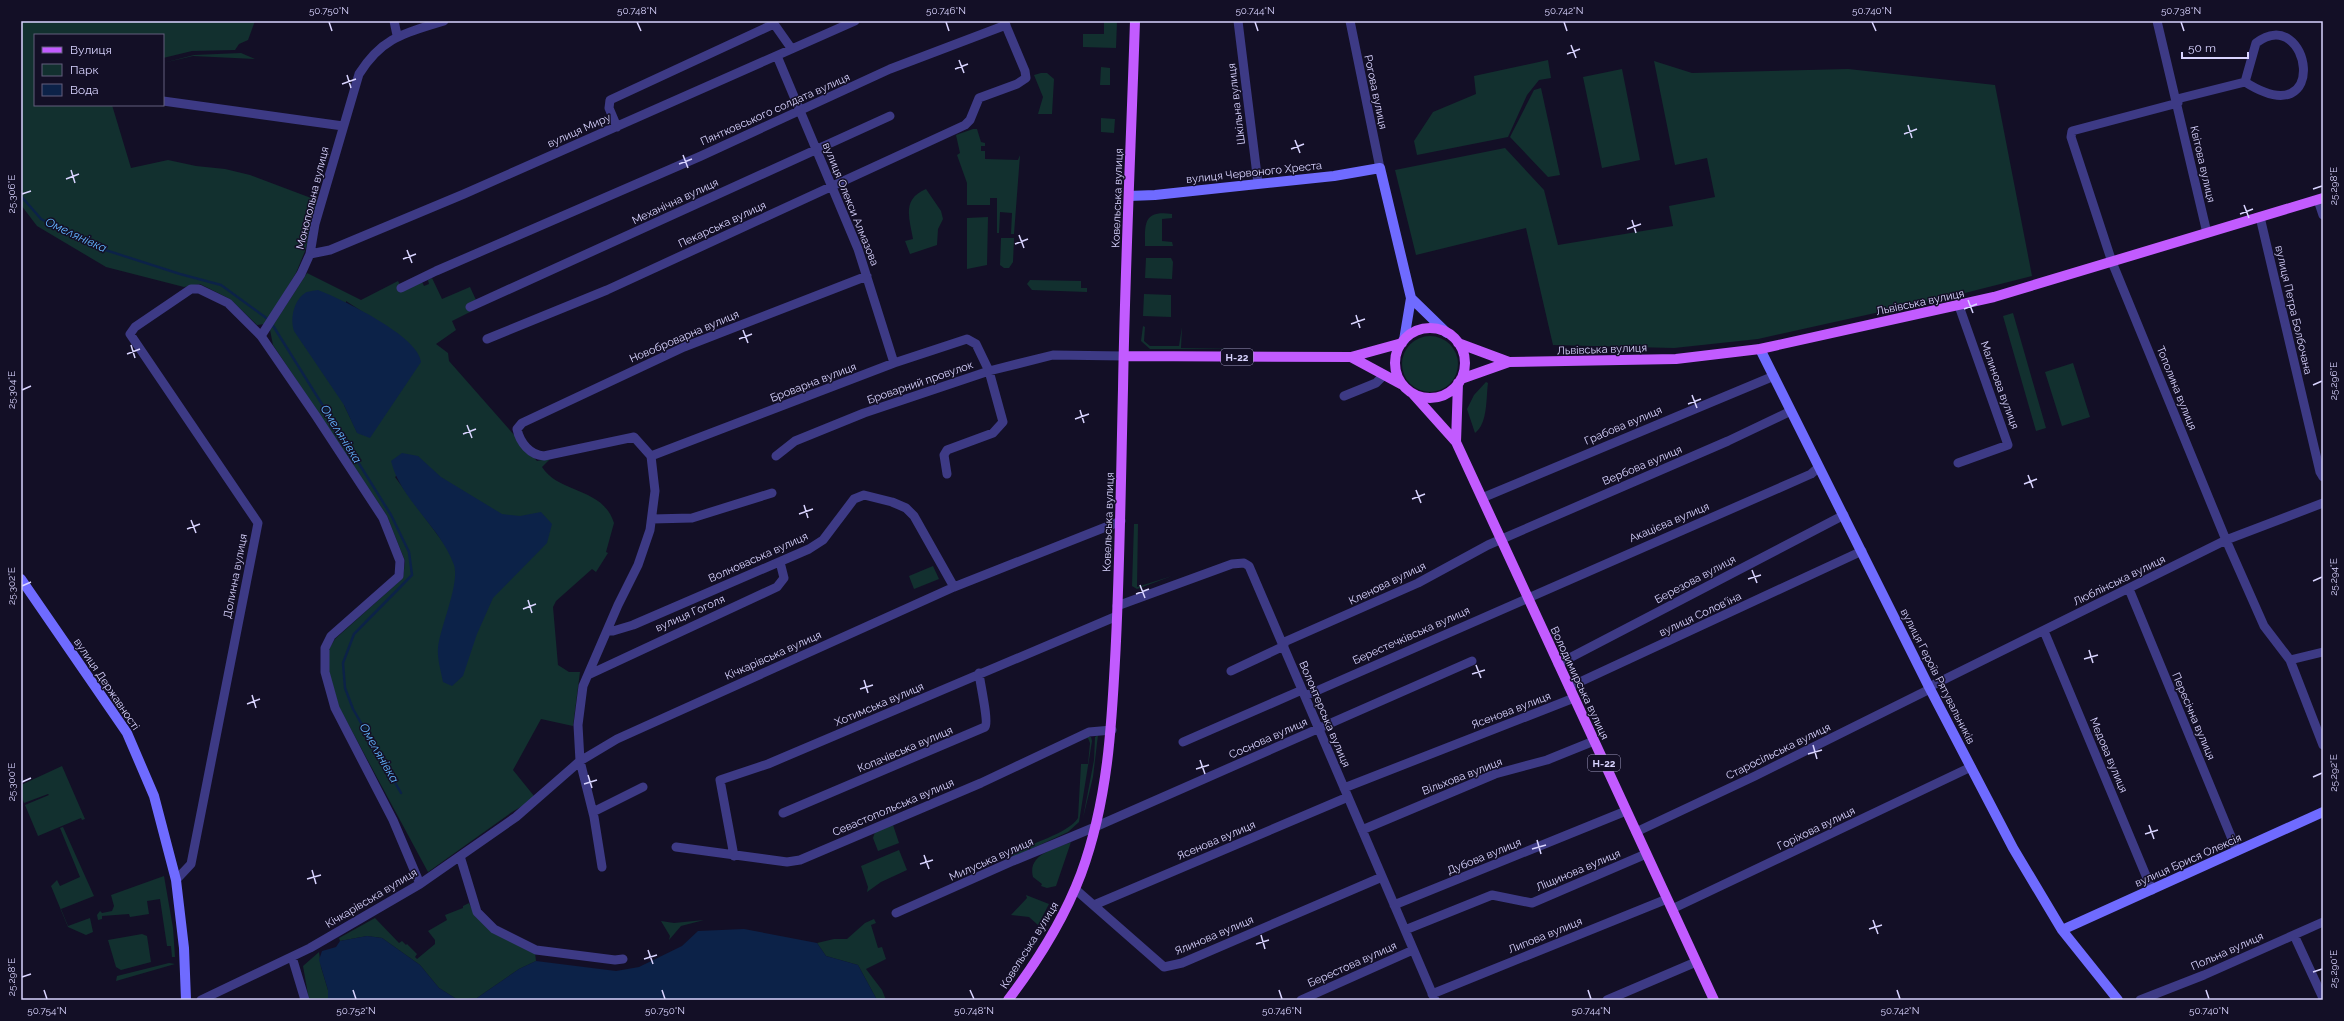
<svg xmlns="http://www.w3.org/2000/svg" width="2344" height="1021" viewBox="0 0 2344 1021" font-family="Raleway,sans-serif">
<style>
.green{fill:#12302f;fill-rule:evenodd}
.water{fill:#0c2248}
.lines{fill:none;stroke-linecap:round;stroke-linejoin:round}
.stream{stroke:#0c2248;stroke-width:2.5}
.street{stroke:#3d3a85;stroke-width:9}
.secondary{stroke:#6f6bff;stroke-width:10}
.primary{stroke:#c25bff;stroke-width:10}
.ticks{fill:none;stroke:#d9d4ff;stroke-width:1.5}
.labels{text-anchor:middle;stroke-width:3;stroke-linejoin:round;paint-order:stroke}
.shield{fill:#130f26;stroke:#9e99be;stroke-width:1}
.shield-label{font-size:10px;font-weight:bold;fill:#d9d4ff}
.street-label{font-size:11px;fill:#d9d4ff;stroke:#130f26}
.water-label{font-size:12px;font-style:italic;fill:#62b6ff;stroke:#130f26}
.neatline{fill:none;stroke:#d9d4ff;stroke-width:1.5}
.ticks-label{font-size:10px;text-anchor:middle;fill:#d9d4ff}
</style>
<rect width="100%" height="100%" fill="#130f26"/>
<path class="green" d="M21,21H255L248,40L239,44L235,50L192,51L163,58V35H35V105H112L131,168L168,160L196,166L225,169L250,175L319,201L305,251L296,273L265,324L257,325L230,299L200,284L184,287L106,267L37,226L21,205Z
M1104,21H1117L1116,48L1083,47V34H1104Z
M241,53L255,59L193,56L163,63L194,55Z
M1548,60L1551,78L1539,80L1527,95L1508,137L1417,155L1414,141L1433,112L1476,94L1474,76Z
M1654,61L1692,73L1848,69L1995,85L2032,276L1961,294L1758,339L1674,348L1553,345L1526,228L1416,255L1395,170L1505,148L1544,190L1558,245L1673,226L1669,206L1715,197L1707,158L1675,165Z
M1101,67L1110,68V85H1100Z
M1622,69L1640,160L1602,168L1583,77Z
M1041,73H1047L1054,79L1052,114H1038L1043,97L1034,75Z
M1541,88L1560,175L1548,177L1510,137L1534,90Z
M1101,118L1115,119L1114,133L1101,132Z
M973,129H977L981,142L985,143V146H981V151H985V159L1018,160L1020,155L1014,234H1011L1012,213L1000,212L999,233H997V198H990V205H967V183L957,155L960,153L956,135Z
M926,189L941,211L943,219L938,229L937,245L910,254L905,241L913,239C909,217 902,199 926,189Z
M1172,214V218L1162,219V241L1172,242L1173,246H1145C1145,224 1143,210 1172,214Z
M988,217L987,265L967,269V218Z
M1001,238H1014L1013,262L1009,268H1004L1000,265Z
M1146,258H1171L1173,262L1172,279L1145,278Z
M307,273L361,300L398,281L403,291L422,282L424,286L429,284L428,280L432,278L442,299L470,287L476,300L468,304L472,311L452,321L456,330L436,344L448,353L449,361L537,461L551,458L542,467C559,494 603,487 614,523L606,552L608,553L596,572L592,569L556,601L553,607L558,665L569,672H580L573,726L541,719L513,770L534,796V799L512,812L428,872L339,707L329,672V649L335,639L403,578L405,561L387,516L273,345L270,330ZM346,301L404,339L357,432L344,405ZM418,456L442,541L395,477Z
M1030,280L1081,281V288H1087V292L1032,290L1027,284Z
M1144,294L1171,295V317L1143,316Z
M2013,313L2046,428L2036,431L2003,316Z
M1143,326L1145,327L1144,341L1150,346H1179L1182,327L1181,348L1242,349H1150L1141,341Z
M1402 364a28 28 0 1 1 56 0a28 28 0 1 1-56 0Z
M2073,363L2090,417L2062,426L2045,372Z
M1486,382L1488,383C1486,397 1488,424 1475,433L1467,409L1474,395Z
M1134,524H1138L1137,587L1172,576L1137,589L1132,586Z
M933,566L939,579L914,589L909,576Z
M1098,735L1093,777L1083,818L1094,760L1095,737Z
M1088,737H1091L1092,741L1079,822L1068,832L1011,858C1015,846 1066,837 1078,818L1081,764H1088L1090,743L1088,738L1083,739Z
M62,766L85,819L82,820L81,818L38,836L25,805L49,795L48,794L24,803L21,794V785Z
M893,825L899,843L878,851L873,838L875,832Z
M63,827L94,896L61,909L68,926L90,918L93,932L86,935L68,927L51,886L57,880L60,886L80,877L60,828Z
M1071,842L1056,886L1047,888L1041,886L1042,884L1033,877C1027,854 1055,849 1071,842Z
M899,850L907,870L881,882L867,892L868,887L861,866Z
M164,876L173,928L175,957H172L171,946H167L160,899L147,901L149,914L130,917L129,914L102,916V919L98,920L97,915L100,911L102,913L112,911L114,906L111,895Z
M1026,895L1049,904L1038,925L1029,917L1011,915L1027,898Z
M469,903L476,917L535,953L536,961L519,969L477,998L458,1000L439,988L420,965L382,938L367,936L340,941L339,938L375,918L399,943L402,941L406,945L407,944L417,954L415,957L417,959L435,944V940L428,931L447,920L445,915L463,908V906Z
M874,919L876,923L871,925L878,948L882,947L886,959L866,969L882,990L886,1000H877L858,965L826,956L817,943L834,939H847L865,923Z
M704,920L681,926L669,940L670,936L661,921L674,923Z
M142,934L147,936L151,962L121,970L116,967L108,940Z
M319,952L321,967L328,990V1000H309L303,966Z
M169,963L175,964L116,981L117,976Z"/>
<path class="water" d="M318,290C341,299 419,336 421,362L370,438L357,433L344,405L294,331C290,320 293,301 305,293C308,291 314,291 318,290Z
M402,453L418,456L441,477L502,514L520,516L541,512L552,524L547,543L493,598L477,634L463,676L452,686L443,682C441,671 437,659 438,648C440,627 460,584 454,565C440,526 401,501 391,461Z
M744,929L817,943L826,956L858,965L877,1000H328V990L319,960L322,951L336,947L340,941L367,936L382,938L420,965L439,988L458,1000L477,998L519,969L536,961L616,971L639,967L682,946L698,931Z"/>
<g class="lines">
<path class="stream" d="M21,196L41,219L96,247L180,274L221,285L269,320
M272,324L391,515L409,552L412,575L354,634L343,663L345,688L353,709L401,793"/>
<path class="street" d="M394,21L397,35
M772,21L791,48
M1238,21L1258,183
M1350,21L1380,168
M2157,21L2207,233
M777,56L858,249L894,363
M2177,99L2245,82C2332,137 2310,2 2256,43L2245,82
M163,101L343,126
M2178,103L2072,131L2071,137L2112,262L2226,540L2264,626L2290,660L2323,745
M617,127L609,108L610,100L774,24
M2318,200L2323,215
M2260,217L2320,472L2323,477
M310,254L330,250L464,194L855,21
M867,276L684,347L522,423L517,429C520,443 530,455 544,456L634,437L651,456L894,363L967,339L976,344L989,371L1053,355L1124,356
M401,288L436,271L701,156L890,69L1006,25
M470,307L890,116
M261,336L301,274L310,254L315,224L359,74C382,37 405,33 444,21
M487,339L607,290L965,125L970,120L979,98L1017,84L1026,78L1025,71L1004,21
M1344,396L1376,383L1384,375
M776,456L795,441L864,413L989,371L1003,422L993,433L947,450L944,455L947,474
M1958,463L2008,445L1959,306
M1482,498L1774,376
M652,519L692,518L772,493
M2129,589L2237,851
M1117,606L1232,564L1244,563L1249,566L1435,1000
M607,631H613L633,625L809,549L823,540L854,499L864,495L892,502L906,508L914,516L954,587
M2044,631L2152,890
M1282,643L1418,583L1488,545L1728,441L1791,411
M2290,660L2323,652
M1558,664L1844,515
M1231,671L1284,646
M588,675L777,587L784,578L780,562
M1569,687L1862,551
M1929,687L2226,540L2323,503
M1305,696L1811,474L1819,467
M1183,742L1302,690
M1344,788L1574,698
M593,812L643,787
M783,813L985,727C989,722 980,683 979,673
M1362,830L1495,774L1547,760L1594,741
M1636,832L1755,776L1930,689
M676,847L787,862L800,860L981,783L1089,732L1112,730
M460,856L477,912L494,929L536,950L615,960L623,959
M734,856L720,780L768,764L1117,616
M602,867L594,817L580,761L578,725L583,686L618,605L638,565L650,530L655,491L651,456
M176,880L191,864L258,523L130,334L135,327L191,289H199L228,303L261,336L316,416L383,518L400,561L399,576L331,636L325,648V672L335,708L393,820L420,884
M1075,889L1164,967L1182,963L1382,877
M1094,905L1348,797
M1394,905L1626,811
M1672,909L1971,767
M896,913L1013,861L1095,827L1472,661
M1405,930L1492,895L1532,903L1646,854
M2294,935L2323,998
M292,957L305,1000
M1432,994L1667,899
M201,1000L310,948L420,884L516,817L580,761L617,739L954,587L1121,521
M1301,1000L1413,950
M1607,1000L1696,962
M2140,1000L2204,975L2323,922"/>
<path class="secondary" d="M1129,196L1155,195L1334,176L1380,168L1411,298L1404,340
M1411,298L1447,333
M1760,349L1929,687L2013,848L2062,930L2118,1000
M21,579L127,733L154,796L176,880L184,948L186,1000
M2062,930L2323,812"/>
<path class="primary" d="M1395 363a35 35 0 1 1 70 0a35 35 0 1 1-70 0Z
M1458,343L1509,362L1676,359L1760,349L1994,297L2323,198
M1124,356L1351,357L1402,343
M1351,357L1401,384
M1461,379L1509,362
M1413,394L1456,442L1714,1000
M1456,442L1458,383
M1008,1000C1037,962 1064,919 1081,874C1109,798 1112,720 1116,641C1120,557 1121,473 1123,389C1125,266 1131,144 1135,21"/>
</g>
<path class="ticks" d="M329,22L332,31M637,22L641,31M946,22L949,31M1255,22L1258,31M1564,22L1567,31M1872,22L1876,31M2181,22L2184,31M1571,45L1576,58M1567,54L1580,49M959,60L964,73M955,69L968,64M347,75L351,88M342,84L356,79M1908,125L1912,138M1904,134L1917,129M1295,140L1300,153M1291,149L1304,144M683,155L688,168M679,164L692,159M71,170L75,183M66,179L79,174M2313,189L2322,186M22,194L31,191M2244,205L2249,218M2240,214L2253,209M1632,220L1636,233M1627,229L1641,224M1019,235L1024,248M1015,244L1028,239M407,250L412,263M403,259L416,254M1968,300L1973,313M1964,309L1977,304M1356,315L1360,328M1351,324L1365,319M743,330L748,343M739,339L752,334M131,345L135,358M127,354L140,349M2313,385L2322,381M22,390L31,386M1692,395L1697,408M1688,404L1701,399M1080,410L1084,423M1075,419L1089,414M467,425L472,438M463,434L476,429M2028,475L2033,488M2024,484L2037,479M1416,490L1421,503M1412,499L1425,494M804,505L808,518M799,514L813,509M191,520L196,533M187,529L200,524M1752,570L1757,583M1748,579L1761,575M2313,581L2322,577M1140,585L1145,598M22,586L31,582M1136,594L1149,589M528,600L532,613M523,609L536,604M2089,650L2093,663M2084,659L2098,655M1476,665L1481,678M1472,674L1485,670M864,680L868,693M860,689L873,685M252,695L256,708M247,704L260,699M1813,745L1817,759M1808,754L1822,750M1200,760L1205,774M1196,769L1209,765M588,775L592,788M2313,777L2322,773M22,782L31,778M584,784L597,780M2149,825L2154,839M2145,834L2158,830M1537,840L1541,854M1532,849L1546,845M924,855L929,869M920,864L933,860M312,870L316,884M307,879L321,875M1873,920L1878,934M1869,929L1882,925M1261,935L1265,949M1256,944L1269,940M648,950L653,964M644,959L657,955M2313,972L2322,969M22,977L31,974M44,990L47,999M353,990L356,999M662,990L665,999M970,990L974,999M1279,990L1282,999M1588,990L1591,999M1897,990L1900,999M2206,990L2209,999"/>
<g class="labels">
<g class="shield">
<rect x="1221" y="349" width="32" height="16" rx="3"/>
<rect x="1588" y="755" width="32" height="16" rx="3"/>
</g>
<g class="shield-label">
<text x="1237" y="361">Н-22</text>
<text x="1604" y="767">Н-22</text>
</g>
<g class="street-label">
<text transform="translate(1376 92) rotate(78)" y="4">Рогова вулиця</text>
<text transform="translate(1236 104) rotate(-97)" y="4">Шкільна вулиця</text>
<text transform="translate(775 109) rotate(-24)" y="4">Пянтковського солдата вулиця</text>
<text transform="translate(579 130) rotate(-24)" y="4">вулиця Миру</text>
<text transform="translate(2203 164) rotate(77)" y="4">Квітова вулиця</text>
<text transform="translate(1254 172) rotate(-6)" y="4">вулиця Червоного Хреста</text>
<text transform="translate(312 198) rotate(-76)" y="4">Монопольна вулиця</text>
<text transform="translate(1117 198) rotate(-88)" y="4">Ковельська вулиця</text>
<text transform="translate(675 201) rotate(-25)" y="4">Механічна вулиця</text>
<text transform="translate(851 204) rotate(68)" y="4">вулиця Олекси Алмазова</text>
<text transform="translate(722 224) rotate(-25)" y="4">Пекарська вулиця</text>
<text transform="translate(1920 302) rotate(-12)" y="4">Львівська вулиця</text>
<text transform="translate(2294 310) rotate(77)" y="4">вулиця Петра Болбочана</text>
<text transform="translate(684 336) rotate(-23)" y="4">Новоброварна вулиця</text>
<text transform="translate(1602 349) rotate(-2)" y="4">Львівська вулиця</text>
<text transform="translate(813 382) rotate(-21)" y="4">Броварна вулиця</text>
<text transform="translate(920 382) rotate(-19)" y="4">Броварний провулок</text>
<text transform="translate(2000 385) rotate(70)" y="4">Малинова вулиця</text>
<text transform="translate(2177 388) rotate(68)" y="4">Тополина вулиця</text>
<text transform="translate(1623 425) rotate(-23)" y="4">Грабова вулиця</text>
<text transform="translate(1642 465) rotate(-23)" y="4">Вербова вулиця</text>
<text transform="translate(1108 522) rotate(-88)" y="4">Ковельська вулиця</text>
<text transform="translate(1669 522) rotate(-23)" y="4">Акацієва вулиця</text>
<text transform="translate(758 557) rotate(-24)" y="4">Волноваська вулиця</text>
<text transform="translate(235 576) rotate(-79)" y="4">Долинна вулиця</text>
<text transform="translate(1695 579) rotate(-28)" y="4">Березова вулиця</text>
<text transform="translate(2119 580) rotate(-26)" y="4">Люблінська вулиця</text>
<text transform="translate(1387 583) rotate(-26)" y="4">Кленова вулиця</text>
<text transform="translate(690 613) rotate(-24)" y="4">вулиця Гоголя</text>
<text transform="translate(1700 614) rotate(-25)" y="4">вулиця Солов'їна</text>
<text transform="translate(1411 635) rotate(-24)" y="4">Берестечківська вулиця</text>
<text transform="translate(773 655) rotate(-24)" y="4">Кічкарівська вулиця</text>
<text transform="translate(1938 676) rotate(63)" y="4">вулиця Героїв Рятувальників</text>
<text transform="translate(1580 683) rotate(65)" y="4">Володимирська вулиця</text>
<text transform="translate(107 684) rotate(56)" y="4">вулиця Державності</text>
<text transform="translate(879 704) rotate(-23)" y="4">Хотимська вулиця</text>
<text transform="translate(1511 710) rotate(-21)" y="4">Ясенова вулиця</text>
<text transform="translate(1325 714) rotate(67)" y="4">Волонтерська вулиця</text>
<text transform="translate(2194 716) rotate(67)" y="4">Пересічна вулиця</text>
<text transform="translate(1268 738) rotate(-24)" y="4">Соснова вулиця</text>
<text transform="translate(905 749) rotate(-23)" y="4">Копачівська вулиця</text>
<text transform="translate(1778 751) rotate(-26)" y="4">Старосільська вулиця</text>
<text transform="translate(2109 755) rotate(67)" y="4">Медова вулиця</text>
<text transform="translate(1462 776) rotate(-21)" y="4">Вільхова вулиця</text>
<text transform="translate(893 807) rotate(-23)" y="4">Севастопольська вулиця</text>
<text transform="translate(1816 828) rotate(-26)" y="4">Горіхова вулиця</text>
<text transform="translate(1216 840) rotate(-23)" y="4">Ясенова вулиця</text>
<text transform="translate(1484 856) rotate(-22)" y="4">Дубова вулиця</text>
<text transform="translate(991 859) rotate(-24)" y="4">Милуська вулиця</text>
<text transform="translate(2188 860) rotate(-24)" y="4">вулиця Брися Олексія</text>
<text transform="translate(1578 870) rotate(-23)" y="4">Ліщинова вулиця</text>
<text transform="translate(371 898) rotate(-31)" y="4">Кічкарівська вулиця</text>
<text transform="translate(1214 935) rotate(-23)" y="4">Ялинова вулиця</text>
<text transform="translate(1545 935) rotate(-22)" y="4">Липова вулиця</text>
<text transform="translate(1029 945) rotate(-58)" y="4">Ковельська вулиця</text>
<text transform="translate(2227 951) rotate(-24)" y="4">Польна вулиця</text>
<text transform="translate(1352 964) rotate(-24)" y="4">Берестова вулиця</text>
</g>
<g class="water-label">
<text transform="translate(76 235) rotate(25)" y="4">Омелянівка</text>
<text transform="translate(341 434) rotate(58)" y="4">Омелянівка</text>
<text transform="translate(379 753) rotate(60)" y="4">Омелянівка</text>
</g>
</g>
<rect width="2344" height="1021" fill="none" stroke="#130f26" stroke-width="44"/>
<rect x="34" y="34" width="130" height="72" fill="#130f26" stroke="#625e7d"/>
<rect x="42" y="47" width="20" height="6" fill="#c25bff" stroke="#625e7d"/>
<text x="70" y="54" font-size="12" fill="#d9d4ff">Вулиця</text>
<rect x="42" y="64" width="20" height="12" fill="#12302f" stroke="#625e7d"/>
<text x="70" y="74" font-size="12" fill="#d9d4ff">Парк</text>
<rect x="42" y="84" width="20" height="12" fill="#0c2248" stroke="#625e7d"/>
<text x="70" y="94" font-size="12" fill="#d9d4ff">Вода</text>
<path d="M2182 52v6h66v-6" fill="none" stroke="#d9d4ff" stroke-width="2"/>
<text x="2188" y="52" font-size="12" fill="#d9d4ff" stroke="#130f26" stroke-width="3" paint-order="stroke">50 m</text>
<rect x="22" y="22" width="2300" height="977" class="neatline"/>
<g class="ticks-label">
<text x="329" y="14">50.750°N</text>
<text x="637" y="14">50.748°N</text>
<text x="946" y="14">50.746°N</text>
<text x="1255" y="14">50.744°N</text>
<text x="1564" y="14">50.742°N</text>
<text x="1872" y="14">50.740°N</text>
<text x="2181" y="14">50.738°N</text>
<text transform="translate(2333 186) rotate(-90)" y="4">25.298°E</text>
<text transform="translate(11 194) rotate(-90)" y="4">25.306°E</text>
<text transform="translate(2333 381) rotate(-90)" y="4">25.296°E</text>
<text transform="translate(11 390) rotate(-90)" y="4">25.304°E</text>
<text transform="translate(2333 577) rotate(-90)" y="4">25.294°E</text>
<text transform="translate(11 586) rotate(-90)" y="4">25.302°E</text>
<text transform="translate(2333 773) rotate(-90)" y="4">25.292°E</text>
<text transform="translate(11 782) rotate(-90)" y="4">25.300°E</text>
<text transform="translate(2333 969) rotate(-90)" y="4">25.290°E</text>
<text transform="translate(11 977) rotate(-90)" y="4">25.298°E</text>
<text x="47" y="1014">50.754°N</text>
<text x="356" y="1014">50.752°N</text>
<text x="665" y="1014">50.750°N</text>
<text x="974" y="1014">50.748°N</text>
<text x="1282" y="1014">50.746°N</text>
<text x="1591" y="1014">50.744°N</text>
<text x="1900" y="1014">50.742°N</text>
<text x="2209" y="1014">50.740°N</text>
</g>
</svg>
